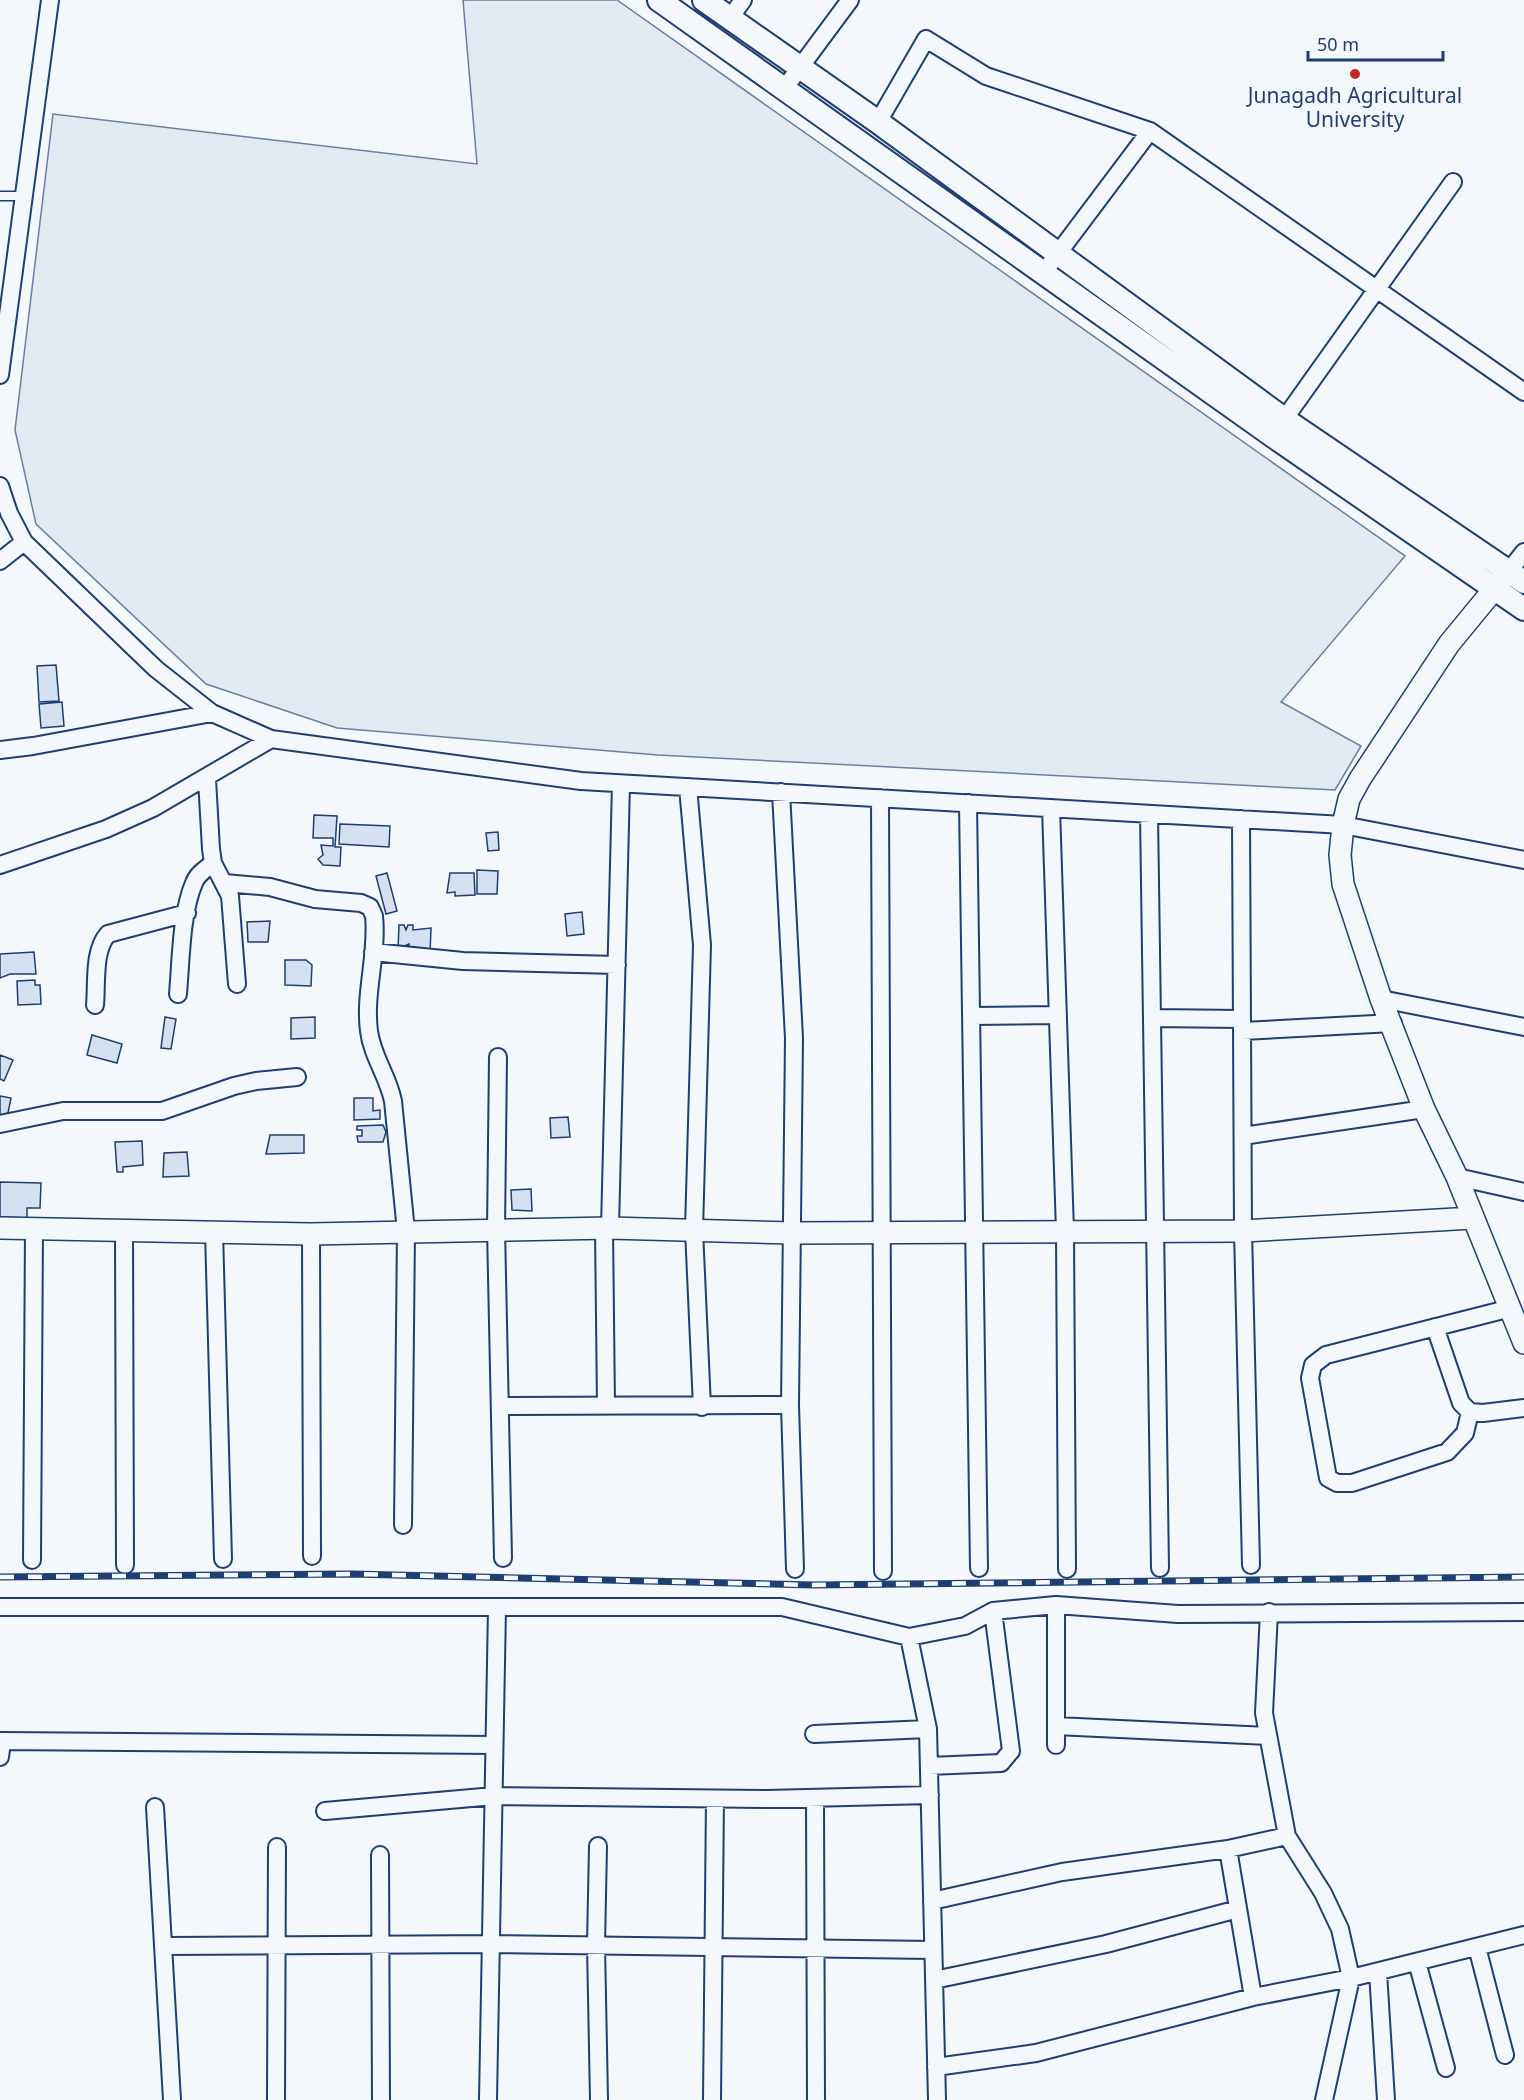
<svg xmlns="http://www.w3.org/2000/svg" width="1524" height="2100" viewBox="0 0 1524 2100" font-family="'Noto Sans',sans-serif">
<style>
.green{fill:#e3e9f0;stroke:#687fa3;stroke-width:1.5}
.building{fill:#d5e0f0;stroke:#1d3f73;stroke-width:1.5}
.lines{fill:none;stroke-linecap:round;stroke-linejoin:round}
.service-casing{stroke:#1d3f73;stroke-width:11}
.minor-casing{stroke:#1d3f73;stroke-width:20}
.tertiary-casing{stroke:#1d3f73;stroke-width:24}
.secondary-casing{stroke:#1d3f73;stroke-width:26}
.service{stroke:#f4f7fb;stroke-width:8}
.minor{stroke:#f4f7fb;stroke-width:16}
.tertiary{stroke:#f4f7fb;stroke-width:21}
.secondary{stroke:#f4f7fb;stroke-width:22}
.rail-casing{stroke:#1d3f73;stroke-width:7}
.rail{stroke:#f4f7fb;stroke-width:4.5;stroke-dasharray:14;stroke-linecap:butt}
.poi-dot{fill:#c62828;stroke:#f4f7fb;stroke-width:2}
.labels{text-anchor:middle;stroke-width:4.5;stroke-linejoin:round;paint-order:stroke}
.poi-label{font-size:21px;fill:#1d3f73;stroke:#f4f7fb}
</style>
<rect width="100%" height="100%" fill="#f4f7fb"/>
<path class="green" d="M463,0H617L1405,556L1281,702L1361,746L1335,790L658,755L337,728L206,684L36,524L15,430L53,114L477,164Z"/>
<path class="building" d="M56,665L59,701L39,702L37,666Z
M62,702L64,726L41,728L39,704Z
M314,815L337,816L335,847H341L340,866L323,865L318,859L323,855L321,845L333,846V838H313Z
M340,824L390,826L389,847L339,844Z
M498,832L499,850L488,851L486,833Z
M477,870L498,871L497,894H477Z
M387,873L397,911L386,914L376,876Z
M450,873H474L475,895L455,896V892L447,893Z
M582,912L584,934L567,936L565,914Z
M270,921L268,942H248L247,922Z
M399,925H404L406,930L408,925H413V930L431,928L430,955L409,951V944L398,949Z
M34,952L36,974H10L0,978V954Z
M285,960H306L312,965L311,986L285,985Z
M35,980V985H40L41,1004L18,1005L17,981Z
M165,1017L176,1019L171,1049L161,1048Z
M315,1017V1038L291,1039V1018Z
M92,1035L122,1044L117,1063L87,1055Z
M0,1055L13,1060L4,1081L0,1079Z
M0,1096L11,1098L7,1118L0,1117Z
M354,1098H373V1111L380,1110V1119L354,1120Z
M568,1117L570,1137L551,1138L550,1118Z
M383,1125L386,1132L383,1142H358L357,1136H362V1130H357V1126Z
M270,1135H304V1153L266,1154Z
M142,1141L143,1165L123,1167V1172H117L115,1142Z
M187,1152L189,1176L163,1177L164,1153Z
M0,1182L41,1183L40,1208H27V1218L0,1217Z
M531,1189L532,1211L512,1210L511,1190Z"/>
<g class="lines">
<g class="service-casing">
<path id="service" d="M0,196H23"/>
</g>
<g class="minor-casing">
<path id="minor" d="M730,18L743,0
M784,89L850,0
M878,122L926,39L986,76L1150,131L1524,392
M1044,272L1150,131
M0,375L50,0
M1278,428L1453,182
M0,486L9,513L24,542L156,669L212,713L271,739L581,781L1343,825L1524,860
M0,561L24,542
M1509,571L1524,552
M0,750L33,746L212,713
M207,779L211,849L213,863L230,896L237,984
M688,787L702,945L694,1230L702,1407
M781,792L794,1038L790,1405L795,1569
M880,798L883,1571
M968,803L979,1568
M1051,808L1065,1231L1067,1569
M1149,814L1160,1568
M1241,819L1243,1231L1251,1565
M0,865L106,829L153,808L271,739
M225,883L270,887L315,899L361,903L370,907L374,916C378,954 364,993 369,1031C372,1056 388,1076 393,1101L406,1231L403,1525
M373,952L463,961L617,965
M178,994C181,960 181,913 194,883C197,874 206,869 213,863
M1381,999L1524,1027
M95,1005C97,984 93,950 108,934L187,913
M972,1016L1058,1015
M1152,1018L1242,1019
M1243,1031L1393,1023
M498,1057L496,1229L503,1558
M0,1124L63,1111H162L234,1086L256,1081L297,1077
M1243,1136L1424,1109
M1457,1177L1524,1192
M604,1228L606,1406
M610,1228L621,784
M124,1230L125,1565
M214,1232L223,1559
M311,1234L312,1556
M1435,1327L1461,1403L1470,1412L1483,1413L1524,1408
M500,1406L790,1405
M1470,1412L1465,1433L1447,1452L1352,1483H1337L1328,1478L1310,1378L1313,1365L1326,1355L1511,1308
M32,1560L34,1228
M1056,1605V1745
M0,1607H782L909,1637L965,1626L993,1611L1056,1605L1178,1614L1524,1612
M1269,1612L1264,1713L1287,1836L1323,1893L1340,1929L1351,1978L1324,2100
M909,1637L928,1729L937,2100
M1056,1726L1268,1736
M814,1734L928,1729
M0,1741L494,1745
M0,1757L2,1741
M929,1766L1001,1763L1011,1751L993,1611
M815,1798L816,2100
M155,1807L172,2100
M325,1811L494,1796L766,1799L930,1795
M598,1846L596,1945L599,2100
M1228,1849L1253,1997
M380,1855L381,2100
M932,1901L1062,1872L1228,1849L1287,1836
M165,1946L491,1944L933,1950
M1477,1947L1505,2055
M1417,1962L1446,2068
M1378,1972L1386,2100
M934,1980L1106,1944L1238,1909
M936,2067L1036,2053L1253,1997L1351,1978L1524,1935
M276,2100L277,1847
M488,2100L497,1608
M712,2100L715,1799"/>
</g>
<g class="tertiary-casing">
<path id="tertiary" d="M1504,577L1449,644L1360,779L1349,799L1343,825L1340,855L1343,884L1381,999L1424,1109L1457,1177L1524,1343
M0,1228L311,1234L610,1228L793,1233L1243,1231L1473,1218"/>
</g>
<g class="secondary-casing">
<path id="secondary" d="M659,0L1273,436L1524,609
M704,0L878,122L1284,419L1524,582"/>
</g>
<use href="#service" class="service"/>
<use href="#minor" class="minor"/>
<use href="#tertiary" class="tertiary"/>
<use href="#secondary" class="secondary"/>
<g class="rail-casing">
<path id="rail" d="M0,1577L352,1574L813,1585L1524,1577"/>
</g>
<use href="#rail" class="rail"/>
</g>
<circle class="poi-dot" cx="1355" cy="74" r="6"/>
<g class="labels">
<g class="poi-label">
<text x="1355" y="103">Junagadh Agricultural<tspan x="1355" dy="24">University</tspan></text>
</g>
</g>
<path d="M1308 51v9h135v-9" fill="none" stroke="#1d3f73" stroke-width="3"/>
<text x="1317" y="51" font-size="18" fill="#1d3f73" stroke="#f4f7fb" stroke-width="4.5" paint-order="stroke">50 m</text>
</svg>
